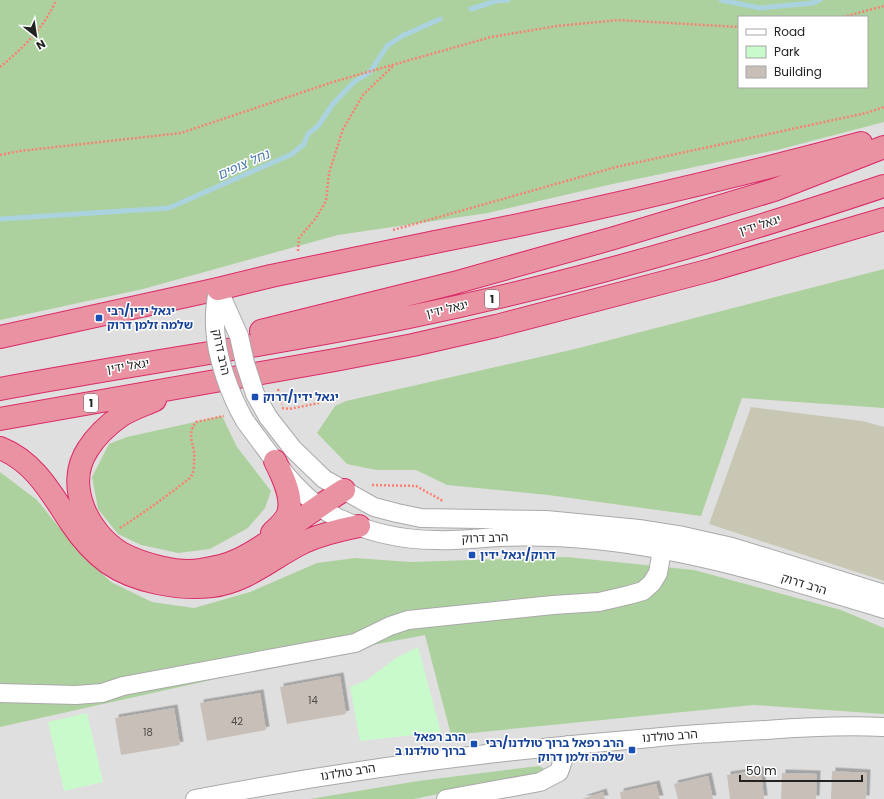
<svg xmlns="http://www.w3.org/2000/svg" width="884" height="799" viewBox="0 0 884 799" font-family="Poppins,'Noto Sans Hebrew',sans-serif">
<style>
.residential{fill:#e0dfdf;fill-rule:evenodd}
.construction{fill:#c7c7b4}
.forest{fill:#add19e;fill-rule:evenodd}
.park{fill:#c8facc}
.lines{fill:none;stroke-linecap:round;stroke-linejoin:round}
.stream{stroke:#aad3df;stroke-width:5}
.building{fill:#c7bfb8;filter:url(#shadow)}
.minor-casing{stroke:#a9a9a9;stroke-width:20}
.highway-casing{stroke:#dc2a67;stroke-width:24}
.path{stroke:#fa8072;stroke-width:2.5;stroke-dasharray:2 2;stroke-linecap:butt}
.minor{stroke:#fff;stroke-width:18}
.highway{stroke:#e892a2;stroke-width:22}
.minor-bridge-casing{stroke:#a9a9a9;stroke-width:20;stroke-linecap:butt}
.highway-bridge-casing{stroke:#dc2a67;stroke-width:24;stroke-linecap:butt}
.minor-bridge{stroke:#fff;stroke-width:18}
.highway-bridge{stroke:#e892a2;stroke-width:22}
.transit-dot{fill:#1a4fb4;stroke:#fff;stroke-width:1.5}
.labels{text-anchor:middle;stroke-width:3;stroke-linejoin:round;paint-order:stroke}
.number-label{font-size:10px;fill:#4b4948}
.shield{fill:#fff;stroke:#646464;stroke-width:1}
.shield-label{font-size:11px;font-weight:bold;fill:#222}
.street-label{font-size:12px;fill:#222;stroke:#fff}
.transit-label{font-size:12px;font-weight:bold;fill:#164399;stroke:#fff;text-anchor:start}
.water-label{font-size:13px;font-style:italic;fill:#4a7aab;stroke:#fff}
</style>
<defs>
<filter id="shadow"><feDropShadow dx="3.5" dy="-3.5" stdDeviation="0" flood-color="#0004"/></filter>
</defs>
<rect width="100%" height="100%" fill="#f2efe9"/>
<path class="residential" d="M0,0H884V799H0ZM739,17H867V87H739Z"/>
<path class="construction" d="M751,407L862,421L884,427V581L709,524Z"/>
<path class="forest" d="M0,0H884V122L781,149L608,185L488,213L338,235L143,289L0,320ZM739,17H867V87H739Z
M884,269V408L742,398L701,516L548,495L447,485L416,470H376L347,464L317,433L335,406L346,401L575,349Z
M222,416L237,447L271,491L265,508L248,528L210,549L178,553L141,545L118,534L98,509L92,477L109,444L127,437Z
M0,472L37,500L79,552L111,582L152,602L194,608L250,592L317,563L355,558L411,562L567,557L694,570L841,610L884,628V714L754,705L451,735L425,635L346,650L0,727Z
M539,766L543,768V772L414,799H310L418,781Z"/>
<path class="park" d="M418,647L441,732L360,741L350,687L367,680L396,658Z
M87,713L103,782L64,791L48,722Z"/>
<g class="lines">
<path class="stream" d="M721,0L760,8L813,3L820,0
M471,9L496,1L508,0
M0,219L169,208L292,154L304,144L308,134L318,126L332,105L354,82L370,72L387,46L402,36L440,19"/>
</g>
<path class="building" d="M340,676L346,714L287,724L280,687Z
M260,693L266,730L207,741L200,703Z
M174,708L180,745L121,755L115,718Z
M761,770L764,799H730L727,775Z
M832,771L867,773L866,799H831Z
M782,773L817,774L816,799H781Z
M708,776L713,799H678L674,784Z
M656,784L660,799H621L620,792Z
M603,792L605,799H582Z"/>
<g class="lines">
<g class="minor-casing">
<path id="minor" d="M268,417L293,449L324,479L374,507L397,513L421,518L546,520L639,529L683,536L732,547L884,594
M245,421C271,455 298,499 338,518C368,532 403,540 436,540C457,541 478,538 499,537C530,536 565,537 596,540C695,550 789,580 884,609
M0,693L76,695L102,693L123,686L355,643L390,626L408,620L553,605L599,602L629,595L643,591L652,583L658,573L662,550
M195,799C346,770 498,750 651,738C689,734 727,732 766,730C805,727 844,725 884,727
M446,799L540,782L559,772L568,745"/>
</g>
<g class="highway-casing">
<path id="highway" d="M435,242C578,214 720,181 861,143
M261,331L454,283L614,238L774,190L884,147
M0,337L218,289
M0,389C136,363 274,345 409,317C570,284 728,238 884,186
M155,400C144,405 132,409 122,415C109,424 96,436 88,449C64,485 88,533 121,553C141,564 178,574 200,570C212,568 225,566 235,561C253,554 268,542 284,531C304,517 323,503 344,490
M0,419L335,360L413,345L496,326L711,270L884,219
M0,448C35,462 51,493 71,523C81,538 93,552 108,563C135,582 180,590 212,586C247,582 273,557 304,542C322,534 339,530 359,526
M272,533C277,528 284,522 287,516C295,500 282,475 275,461"/>
</g>
<path class="path" d="M843,17L884,6
M0,67C22,49 45,27 56,0
M0,155L20,151L181,133L336,81L491,37L557,26L618,20L739,27
M393,230L616,167L866,113L884,107
M298,251L299,238L316,218L326,201L329,173L343,129L363,95L393,66
M278,389L282,405
M282,408L289,409L319,403
M372,485L416,486L443,501
M120,528C140,515 159,502 178,487C182,484 189,480 192,475C194,471 194,464 194,460C196,444 185,437 196,422L224,416"/>
<use href="#minor" class="minor"/>
<use href="#highway" class="highway"/>
<g class="minor-bridge-casing">
<path id="minor-bridge" d="M218,289L239,336L245,363L255,394L268,417
M218,289C216,301 214,314 215,326C216,357 230,395 245,421"/>
</g>
<g class="highway-bridge-casing">
<path id="highway-bridge" d="M218,289L271,276L435,242"/>
</g>
<use href="#minor-bridge" class="minor-bridge"/>
<use href="#highway-bridge" class="highway-bridge"/>
</g>
<g class="transit-dot">
<rect x="95" y="314" width="8" height="8" rx="2"/>
<rect x="251" y="393" width="8" height="8" rx="2"/>
<rect x="468" y="551" width="8" height="8" rx="2"/>
<rect x="470" y="740" width="8" height="8" rx="2"/>
<rect x="628" y="746" width="8" height="8" rx="2"/>
</g>
<g class="labels">
<g class="number-label">
<text x="313" y="704">14</text>
<text x="237" y="725">42</text>
<text x="148" y="736">18</text>
</g>
<g class="shield">
<rect x="485" y="290" width="14" height="18" rx="3"/>
<rect x="84" y="394" width="14" height="18" rx="3"/>
</g>
<g class="shield-label">
<text x="492" y="303">1</text>
<text x="91" y="407">1</text>
</g>
<g class="street-label">
<text transform="translate(760 225) rotate(-17)" y="4">יגאל ידין</text>
<text transform="translate(447 309) rotate(-13)" y="4">יגאל ידין</text>
<text transform="translate(221 352) rotate(78)" y="4">הרב דרוק</text>
<text transform="translate(128 366) rotate(-9)" y="4">יגאל ידין</text>
<text transform="translate(485 538) rotate(-2)" y="4">הרב דרוק</text>
<text transform="translate(804 584) rotate(17)" y="4">הרב דרוק</text>
<text transform="translate(670 736) rotate(-4)" y="4">הרב טולדנו</text>
<text transform="translate(348 772) rotate(-9)" y="4">הרב טולדנו</text>
</g>
<g class="transit-label">
<text x="107" y="315">יגאל ידין/רבי<tspan x="107" dy="14">שלמה זלמן דרוק</tspan></text>
<text x="263" y="401">יגאל ידין/דרוק</text>
<text x="480" y="559">דרוק/יגאל ידין</text>
<text x="466" y="741" text-anchor="end">הרב רפאל<tspan x="466" dy="14">ברוך טולדנו ב</tspan></text>
<text x="624" y="747" text-anchor="end">הרב רפאל ברוך טולדנו/רבי<tspan x="624" dy="14">שלמה זלמן דרוק</tspan></text>
</g>
<g class="water-label">
<text transform="translate(243 164) rotate(-24)" y="5">נחל צופים</text>
</g>
</g>
<rect x="738" y="16" width="130" height="72" fill="#ffffff" stroke="#a7a7a7"/>
<rect x="746" y="29" width="20" height="6" fill="#ffffff" stroke="#a7a7a7"/>
<text x="774" y="36" font-size="12" fill="#222222">Road</text>
<rect x="746" y="46" width="20" height="12" fill="#c8facc" stroke="#a7a7a7"/>
<text x="774" y="56" font-size="12" fill="#222222">Park</text>
<rect x="746" y="66" width="20" height="12" fill="#c7bfb8" stroke="#a7a7a7"/>
<text x="774" y="76" font-size="12" fill="#222222">Building</text>
<g transform="translate(36 36) rotate(150)" stroke="#ffffff" stroke-width="3" paint-order="stroke">
<path d="M0-3L7 15L0 10L-7 15Z" fill="#222222"/>
<text y="-6" font-size="11" font-weight="bold" text-anchor="middle" fill="#222222">N</text>
</g>
<path d="M740 775v6h122v-6" fill="none" stroke="#222222" stroke-width="2"/>
<text x="746" y="775" font-size="12" fill="#222222" stroke="#ffffff" stroke-width="3" paint-order="stroke">50 m</text>
</svg>
